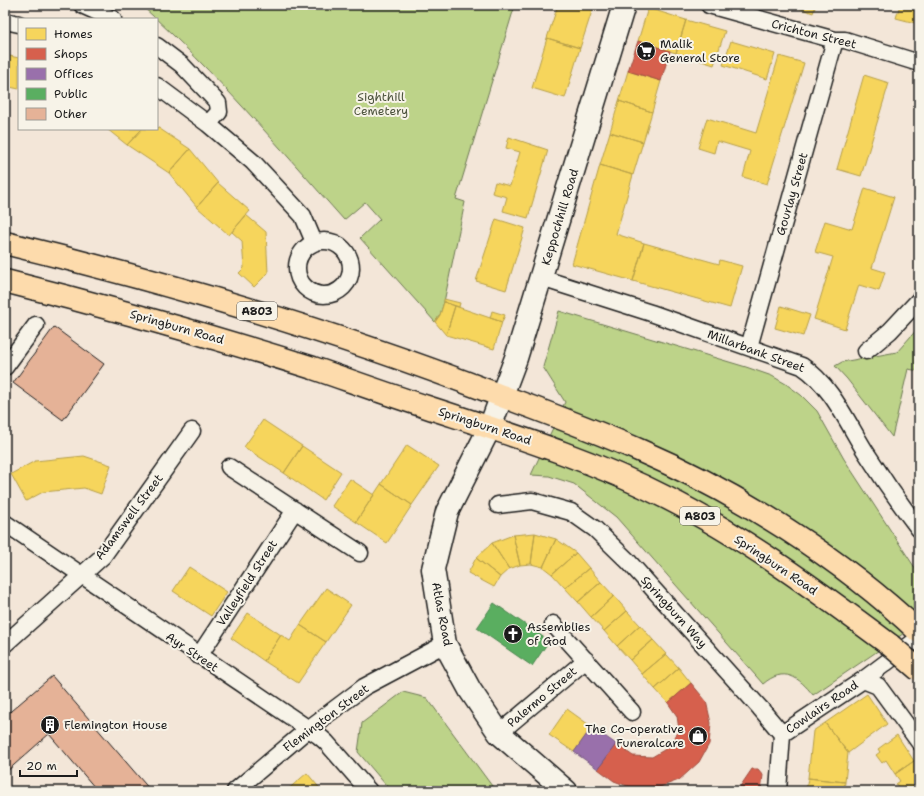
<svg xmlns="http://www.w3.org/2000/svg" width="924" height="796" viewBox="0 0 924 796" font-family="'Shantell Sans',sans-serif">
<style>
.green{fill:#bdd389;stroke:#6c7852}
.homes{fill:#f6d55c;stroke:#b59e49}
.shops{fill:#d6604d;stroke:#9e4c3e}
.offices{fill:#9970ab;stroke:#745780}
.public{fill:#5aae61;stroke:#47824c}
.building{fill:#e5b297;stroke:#1c1c1c}
.lines{fill:none;stroke-linecap:round;stroke-linejoin:round}
.street-casing{stroke:#1c1c1c;stroke-width:19}
.secondary-casing{stroke:#1c1c1c;stroke-width:25}
.primary-casing{stroke:#1c1c1c;stroke-width:25}
.street{stroke:#f7f3e8;stroke-width:16}
.secondary{stroke:#f7f3e8;stroke-width:22}
.primary{stroke:#fddbac;stroke-width:22}
.primary-bridge-casing{stroke:#1c1c1c;stroke-width:25;stroke-linecap:butt}
.primary-bridge{stroke:#fddbac;stroke-width:22}
.labels{text-anchor:middle;stroke-width:4;stroke-linejoin:round;paint-order:stroke}
.shield{fill:#f7f3e8;stroke:#5e5c59;stroke-width:1}
.shield-label{font-size:11px;font-weight:bold;fill:#1c1c1c}
.street-label{font-size:12px;fill:#1c1c1c;stroke:#f7f3e8}
.poi-label{font-size:12px;fill:#1c1c1c;stroke:#f7f3e8;text-anchor:start}
.park-label{font-size:12px;fill:#4c533d;stroke:#f7f3e8}
</style>
<rect width="100%" height="100%" fill="#f3e6d8"/>
<filter id="ink" filterUnits="userSpaceOnUse"><feTurbulence type="fractalNoise" baseFrequency=".025" numOctaves="2"/><feDisplacementMap in="SourceGraphic" scale="8" xChannelSelector="R" yChannelSelector="G"/><feConvolveMatrix kernelMatrix="1 2 1 2 8 2 1 2 1" color-interpolation-filters="sRGB"/></filter>
<g filter="url(#ink)">
<path class="green" d="M141,5H515L456,199L465,202L444,302L440,315L435,322L360,238L380,219L365,202L344,220C278,146 217,74 141,5Z
M559,311L746,367L772,376L786,384L801,395L817,411L844,459L919,574V623L813,695C799,677 784,666 763,684L616,517L574,484L549,476L531,475L565,402L543,367Z
M919,327V371L908,369L892,437L847,379L835,366L842,362L897,352Z
M403,692L427,698L492,786L498,791H391L358,752L362,723Z"/>
<path class="homes" d="M558,5H594L580,48L547,38Z
M790,5H816L813,13Z
M900,5H919V24L896,18Z
M648,8L686,20L676,53L638,41Z
M686,20L725,31L714,65L676,53Z
M547,38L580,48L565,98L532,88Z
M731,41L775,54L767,79L723,65Z
M5,55L19,58V89L5,86Z
M779,56L804,63L767,184L743,177L750,151L717,141L714,153L698,148L707,118L756,133Z
M628,71L661,81L652,112L619,101Z
M864,75L889,83L861,176L837,169Z
M619,101L652,112L643,142L610,132Z
M157,127L190,149L169,173L127,145L142,129H157Z
M107,129H142L127,145Z
M610,132L643,142L633,175L600,165Z
M509,137L548,150L528,218L503,211L507,197L492,193L495,182L510,186L520,152L506,148Z
M190,149L218,183L197,207L169,173Z
M600,165L633,175L616,234L644,243L633,281L572,264Z
M218,183L250,211L229,235L197,207Z
M865,188L894,197L872,268L885,272L879,291L859,285L845,329L814,319L833,257L815,252L825,221L852,229Z
M246,215L266,232L268,273L254,287L239,273L244,268L242,241L232,232Z
M496,219L525,228L506,290L476,281Z
M644,243L719,264L720,260L742,266L730,308L633,281Z
M444,299L460,303L459,307L444,302Z
M444,302L455,306L446,335L435,322L440,315Z
M455,306L502,322L494,349L446,335Z
M781,306L810,315L803,336L775,328Z
M492,311L505,315L502,322L490,318Z
M263,420L302,446L284,473L244,447Z
M407,445L439,466L412,505L381,484Z
M302,446L341,472L323,500L284,473Z
M84,456L111,465L101,494L84,488L43,492L26,501L11,474L35,461Z
M350,479L374,495L356,522L332,506Z
M381,484L412,505L387,543L356,522Z
M535,533L556,539L543,567L531,564Z
M535,533L531,564L520,565L513,535Z
M513,535L520,565L509,569L492,543Z
M556,539L576,553L552,574L543,567Z
M492,543L509,569L500,577L476,558Z
M576,553L589,568L565,588L552,574Z
M476,558L500,577L494,587L468,573Z
M189,567L227,592L211,616L173,591Z
M589,568L601,582L578,602L565,588Z
M601,582L614,596L591,617L578,602Z
M326,588L351,605L326,642L300,625Z
M614,596L627,611L604,631L591,617Z
M627,611L640,625L617,646L604,631Z
M248,613L281,635L264,661L231,638Z
M300,625L326,642L298,683L264,661L281,635L290,641Z
M640,625L653,640L630,660L617,646Z
M653,640L666,654L642,674L630,660Z
M666,654L679,668L655,689L642,674Z
M679,668L691,683L668,703L655,689Z
M867,694L887,724L848,753L825,723Z
M567,709L592,727L574,752L549,735Z
M825,723L848,753L845,782L808,778L813,731Z
M897,735L914,761L895,774L886,760L882,763L876,755L880,752L878,749Z
M914,761L919,767V791H907L905,788L901,791L896,784L900,781L895,774Z
M307,773L322,791H286Z
M808,778L845,782L844,791H806Z"/>
<path class="shops" d="M638,41L670,51L661,81L628,71Z
M691,683L706,701L711,723L709,744L699,762L679,780L657,788H633L614,781L598,769L616,744L633,756L652,757L669,747L679,730L677,716L668,703Z
M752,769H758L763,775L761,791H737Z"/>
<path class="offices" d="M592,727L616,744L598,769L574,752Z"/>
<path class="public" d="M494,603L549,641L532,666L477,628Z"/>
<path class="building" d="M54,327L104,364L63,420L13,383Z
M52,676L151,791H94L96,789L49,734L5,773V716Z"/>
<g class="lines">
<g class="street-casing">
<path id="street" d="M82,5L113,19
M709,5L835,40H845L919,63
M5,21L19,24
M157,46L182,65L218,103L219,112L208,124
M157,86L208,124L253,162L303,216L314,242
M297 268a27 27 0 1 1 54 0a27 27 0 1 1-54 0Z
M541,278L651,313L802,366C831,385 847,422 865,451C882,478 900,504 919,529
M749,347L835,40
M866,351L890,331L919,300
M5,367L36,325
M229,467L360,553
M498,505L532,501L571,512L595,529L628,561L760,708L782,734L778,791
M5,523L319,736L326,742L369,791
M553,624L632,712
M5,644L103,556L192,431
M199,656L295,510
M863,680L878,686L919,742
M499,733L586,660
M782,734L863,680L919,638
M235,791L308,729L364,687L445,644"/>
</g>
<g class="secondary-casing">
<path id="secondary" d="M566,791L499,733L470,690L445,644L433,569L447,512L490,427L516,358L624,5"/>
</g>
<g class="primary-casing">
<path id="primary" d="M5,243C170,283 333,331 491,392C542,411 592,429 641,451C738,493 842,559 919,632
M5,281C109,307 211,336 313,368C351,381 389,395 427,407C509,434 591,459 667,498C746,538 819,592 890,645"/>
</g>
<use href="#street" class="street"/>
<use href="#secondary" class="secondary"/>
<use href="#primary" class="primary"/>
<g class="primary-bridge-casing">
<path id="primary-bridge" d="M890,645L919,670"/>
</g>
<use href="#primary-bridge" class="primary-bridge"/>
</g>
</g>
<defs>
<g id="supermarket-disc" transform="scale(1)"><circle r="9.5" fill="#1c1c1c" stroke="#f7f3e8"/><path d="M-6-5.5h2.5l.6 2H6L4.5 2H-2.5L-4.4-4H-6ZM-1.5 3.2a1.3 1.3 0 1 0 .1 0ZM3 3.2a1.3 1.3 0 1 0 .1 0Z" fill="#fff"/></g>
<g id="church-disc" transform="scale(1)"><circle r="9.5" fill="#1c1c1c" stroke="#f7f3e8"/><path d="M-1.2-6h2.4v3.5h3.3v2.4h-3.3V6h-2.4V-.1h-3.3v-2.4h3.3Z" fill="#fff"/></g>
<g id="building-disc" transform="scale(1)"><circle r="9.5" fill="#1c1c1c" stroke="#f7f3e8"/><path d="M-4-6H4V6H1V3H-1V6H-4ZM-2.5-4.3h1.7v1.8h-1.7ZM.8-4.3h1.7v1.8H.8ZM-2.5-1h1.7V.8h-1.7ZM.8-1h1.7V.8H.8Z" fill="#fff"/></g>
<g id="shop-disc" transform="scale(1)"><circle r="9.5" fill="#1c1c1c" stroke="#f7f3e8"/><path d="M-5-2.5h2.3a2.7 3.5 0 0 1 5.4 0H5L5.5 6h-11ZM-1.5-2.5h3a1.5 2.3 0 0 0-3 0Z" fill="#fff"/></g>
</defs>
<g fill-rule="evenodd">
<use href="#supermarket-disc" x="646" y="51"/>
<use href="#church-disc" x="513" y="634"/>
<use href="#building-disc" x="50" y="725"/>
<use href="#shop-disc" x="698" y="736"/>
</g>
<g class="labels">
<g class="shield">
<rect x="237" y="302" width="40" height="18" rx="3"/>
<rect x="680" y="507" width="40" height="18" rx="3"/>
</g>
<g class="shield-label">
<text x="257" y="315">A803</text>
<text x="700" y="520">A803</text>
</g>
<g class="street-label">
<text transform="translate(814 34) rotate(14)" y="4">Crichton Street</text>
<text transform="translate(792 194) rotate(-74)" y="4">Gourlay Street</text>
<text transform="translate(560 217) rotate(-73)" y="4">Keppochhill Road</text>
<text transform="translate(177 327) rotate(16)" y="4">Springburn Road</text>
<text transform="translate(756 351) rotate(20)" y="4">Millarbank Street</text>
<text transform="translate(485 426) rotate(18)" y="4">Springburn Road</text>
<text transform="translate(129 517) rotate(-53)" y="4">Adamswell Street</text>
<text transform="translate(776 565) rotate(34)" y="4">Springburn Road</text>
<text transform="translate(247 583) rotate(-57)" y="4">Valleyfield Street</text>
<text transform="translate(674 612) rotate(48)" y="4">Springburn Way</text>
<text transform="translate(442 614) rotate(79)" y="4">Atlas Road</text>
<text transform="translate(192 652) rotate(34)" y="4">Ayr Street</text>
<text transform="translate(542 697) rotate(-40)" y="4">Palermo Street</text>
<text transform="translate(822 707) rotate(-34)" y="4">Cowlairs Road</text>
<text transform="translate(326 718) rotate(-37)" y="4">Flemington Street</text>
</g>
<g class="poi-label">
<text x="660" y="48">Malik<tspan x="660" dy="14">General Store</tspan></text>
<text x="527" y="631">Assemblies<tspan x="527" dy="14">of God</tspan></text>
<text x="64" y="729">Flemington House</text>
<text x="684" y="733" text-anchor="end">The Co-operative<tspan x="684" dy="14">Funeralcare</tspan></text>
</g>
<g class="park-label">
<text x="381" y="101">Sighthill<tspan x="381" dy="14">Cemetery</tspan></text>
</g>
</g>
<rect width="924" height="796" fill="none" stroke="#f7f3e8" stroke-width="20"/>
<rect x="10" y="10" width="904" height="776" fill="none" stroke="#1c1c1c" stroke-width="1.5" filter="url(#ink)"/>
<rect x="18" y="18" width="140" height="112" fill="#f7f3e8" stroke="#9f9d96"/>
<rect x="26" y="28" width="20" height="12" fill="#f6d55c" stroke="#9f9d96"/>
<text x="54" y="38" font-size="12" fill="#1c1c1c">Homes</text>
<rect x="26" y="48" width="20" height="12" fill="#d6604d" stroke="#9f9d96"/>
<text x="54" y="58" font-size="12" fill="#1c1c1c">Shops</text>
<rect x="26" y="68" width="20" height="12" fill="#9970ab" stroke="#9f9d96"/>
<text x="54" y="78" font-size="12" fill="#1c1c1c">Offices</text>
<rect x="26" y="88" width="20" height="12" fill="#5aae61" stroke="#9f9d96"/>
<text x="54" y="98" font-size="12" fill="#1c1c1c">Public</text>
<rect x="26" y="108" width="20" height="12" fill="#e5b297" stroke="#9f9d96"/>
<text x="54" y="118" font-size="12" fill="#1c1c1c">Other</text>
<path d="M20 770v6h57v-6" fill="none" stroke="#1c1c1c" stroke-width="2"/>
<text x="26" y="770" font-size="12" fill="#1c1c1c" stroke="#f7f3e8" stroke-width="3" paint-order="stroke">20 m</text>
</svg>
